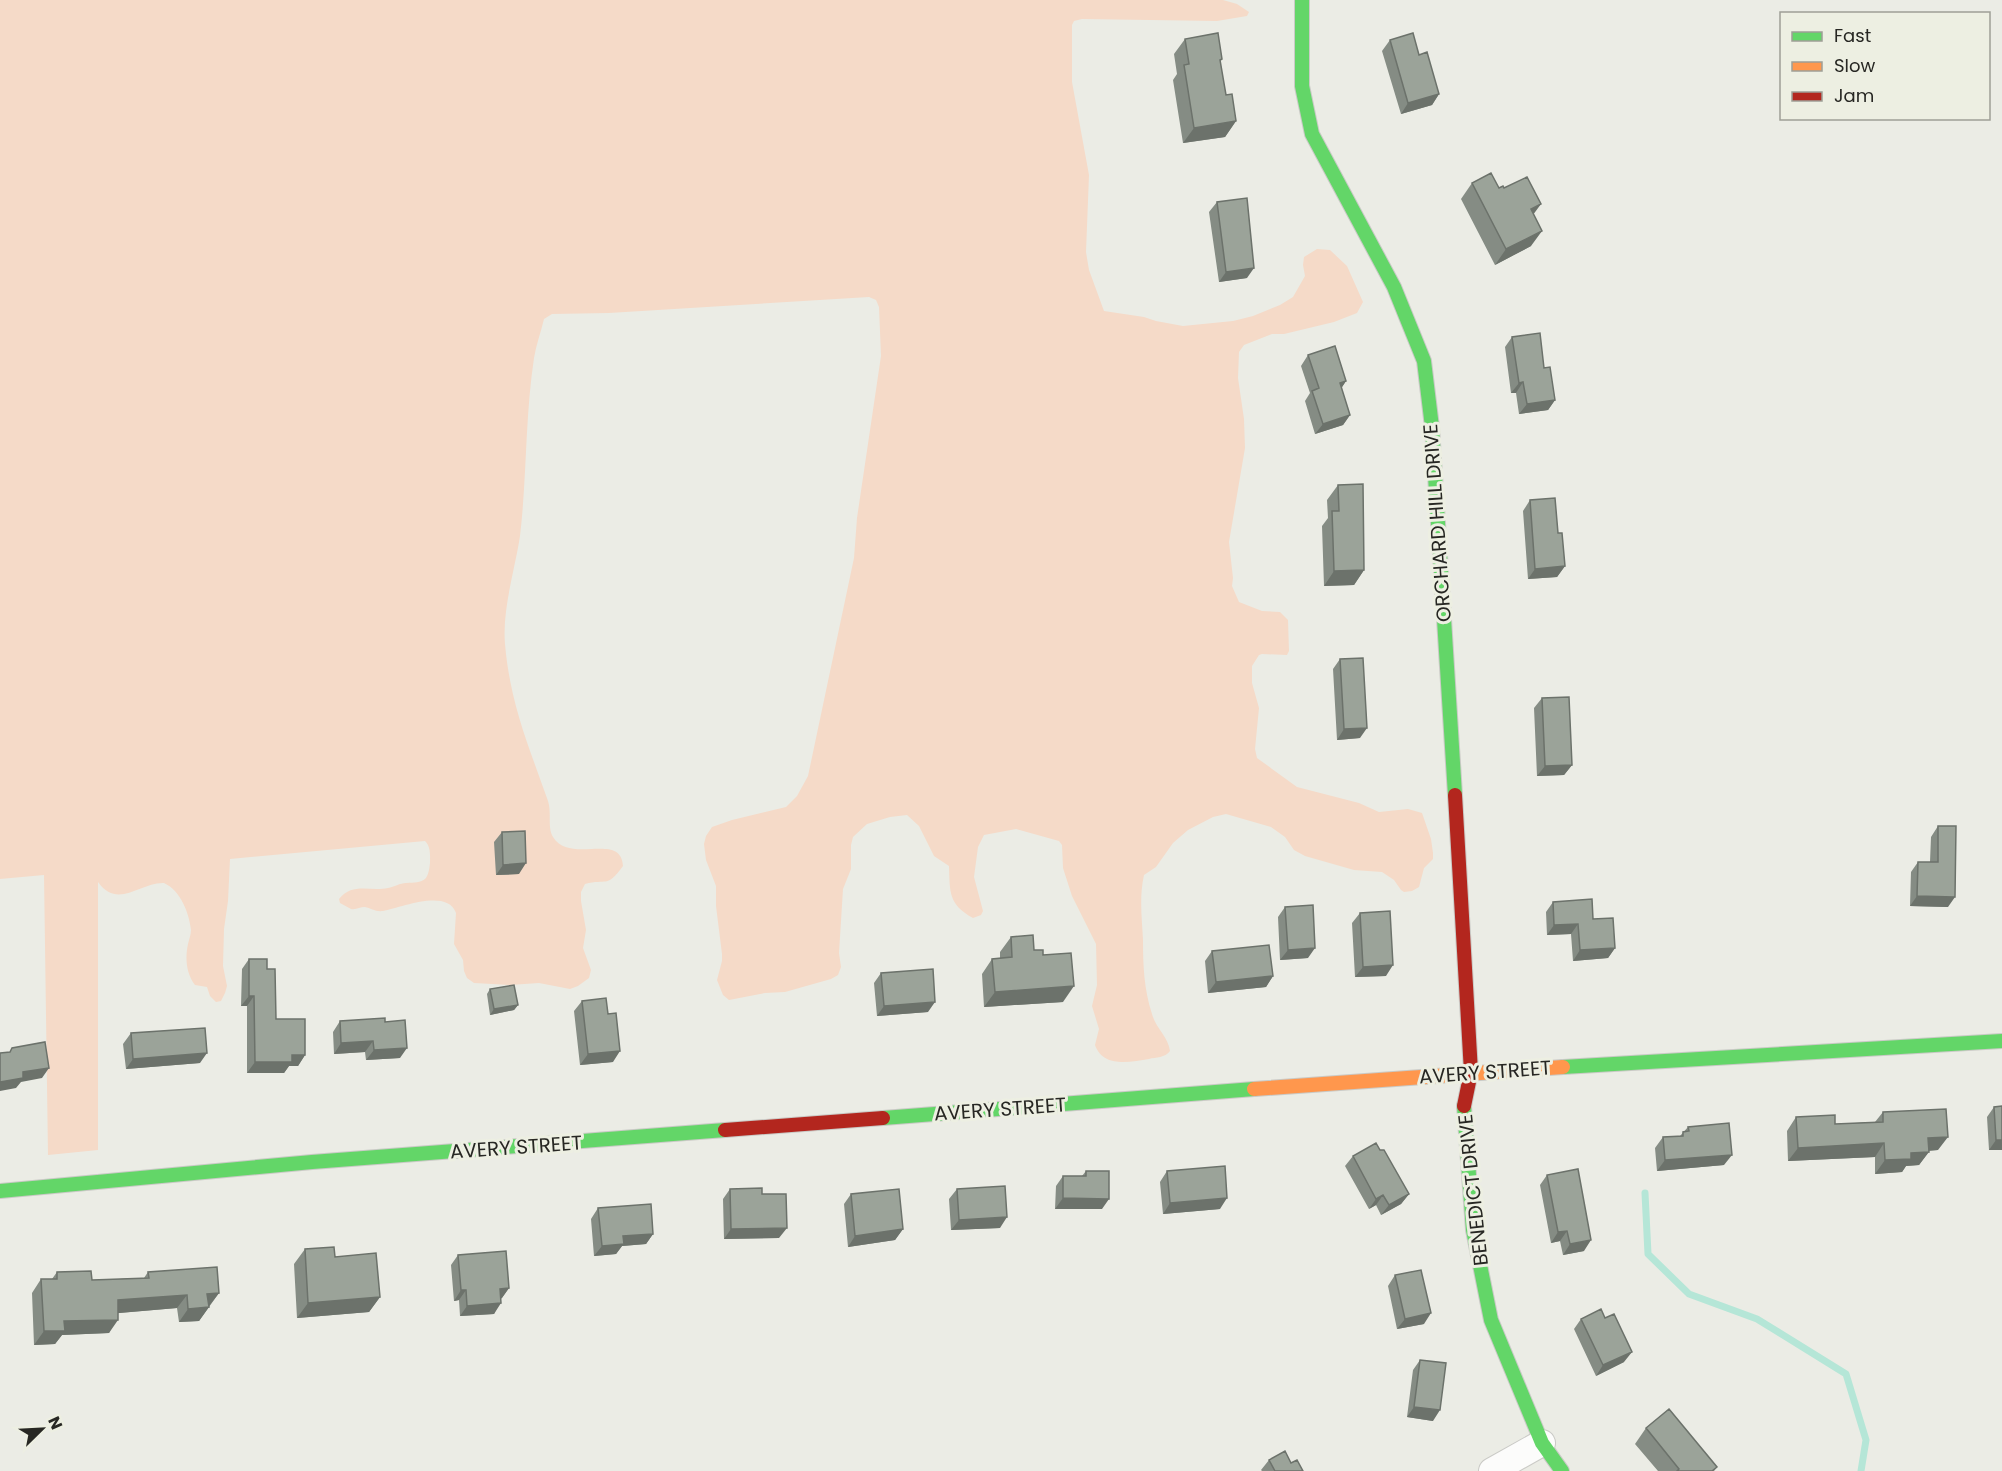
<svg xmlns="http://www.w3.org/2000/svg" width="2002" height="1471" viewBox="0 0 2002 1471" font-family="Poppins,sans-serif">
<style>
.green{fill:#f5dac8}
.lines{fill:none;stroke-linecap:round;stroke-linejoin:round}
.stream{stroke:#b5e6d7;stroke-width:7}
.street-casing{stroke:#cacac6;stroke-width:28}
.fast-casing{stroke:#cacac6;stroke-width:16}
.slow-casing{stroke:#cacac6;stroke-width:16}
.jam-casing{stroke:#cacac6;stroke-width:16}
.street{stroke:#fcfcfb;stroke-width:26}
.fast{stroke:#63d668;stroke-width:14}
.slow{stroke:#ff974d;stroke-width:14}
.jam{stroke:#b3261e;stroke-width:14}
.wall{fill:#858c84}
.shaded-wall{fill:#6c726b}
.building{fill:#9ba399;stroke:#6c726b;stroke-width:1.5}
.labels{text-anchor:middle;stroke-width:6;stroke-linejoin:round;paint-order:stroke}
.street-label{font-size:20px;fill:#272723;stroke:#edefe2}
</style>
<rect width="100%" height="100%" fill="#ebece5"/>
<path class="green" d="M0,0H1223L1237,4L1249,12L1247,16L1217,21L1082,19L1074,21L1072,25V82L1089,175L1086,252L1089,270L1104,311L1144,317L1156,321L1183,326L1233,321L1253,316L1280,305L1293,297L1305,276L1303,265L1304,257L1317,249L1330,250L1347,266L1363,302L1357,313L1334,322L1284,334H1272L1244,345L1239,352L1238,378L1244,419L1245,448L1229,542L1233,578L1232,586L1239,602L1262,611L1280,612L1288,620L1289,651L1287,655L1262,654L1259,655L1252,666V683L1259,708L1255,749L1257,758L1297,787L1359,803L1379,812L1408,809L1422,813L1431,839L1433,853V859L1424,868L1419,887L1412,891L1404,892L1401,890L1394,880L1382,872L1354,870L1305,856L1294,850L1285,837L1271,827L1226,814L1213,817L1188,830L1173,843L1156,867L1144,875C1139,897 1142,919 1143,940C1143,966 1144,989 1152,1014C1156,1029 1168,1036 1170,1051C1165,1058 1156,1057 1149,1059C1130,1062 1103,1068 1095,1045L1099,1029L1092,1006L1097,985L1096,944L1072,896L1063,868L1062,845L1059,841L1016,829L984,835L978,847L974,877L983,911L981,915L973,918C948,904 950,892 949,866L934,856L919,826L907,815L890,817L867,824L853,837L851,845V869L843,889L839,953L841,967L838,975L831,979L785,992L765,993L729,1000L723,995L717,980L722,961V954L716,906V886L706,860L704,844L706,836L712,827L732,820L786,807L797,796L808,776L854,558L857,518L881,356L879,307L876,300L869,297L609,313L552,314L544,319C541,332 536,345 534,358C525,417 527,477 520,536C515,569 502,610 505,644C510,703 529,747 548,801C552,813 547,827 553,837C570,865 621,831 623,866C606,889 607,878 585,884L581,892V901L586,930L583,948L591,970L589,978L578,986L570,989L539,983L510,985L474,983L467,978L464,971L463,960L454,944L456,913C447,888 400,908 383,911C375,912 371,908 365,907C360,907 356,910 351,909L340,903L339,899C353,882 370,892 388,888C394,887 400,883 406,883C424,882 428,882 430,863C430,855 431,847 425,841L230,859L228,901L224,929L223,966L227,986L225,993L221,1001L216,1002L210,996L207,987L195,985C186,973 185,958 188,944C189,939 191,935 191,930C189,913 181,891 164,883C140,882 118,910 98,882V1150L48,1155L44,875L0,879Z"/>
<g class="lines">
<path class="stream" d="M1645,1193L1648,1254L1689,1294L1757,1319L1846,1374L1866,1440L1861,1471"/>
<g class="street-casing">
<path id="street" d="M1492,1471L1542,1443"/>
</g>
<g class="fast-casing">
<path id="fast" d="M1302,0V86L1312,134L1394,287L1424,361L1432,427L1455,795
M1563,1067L2002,1041
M1464,1106L1473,1230L1491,1320L1542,1443L1562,1471
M883,1118L1254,1089
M0,1191L312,1162L725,1130"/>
</g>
<g class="slow-casing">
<path id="slow" d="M1254,1089L1563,1067"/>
</g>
<g class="jam-casing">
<path id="jam" d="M1455,795L1471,1072L1464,1106
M725,1130L883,1118"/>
</g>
<use href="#street" class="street"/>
<use href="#fast" class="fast"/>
<use href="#slow" class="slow"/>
<use href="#jam" class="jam"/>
</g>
<path class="wall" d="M1185,39L1222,59L1220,62L1226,95L1236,121L1225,137L1183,143L1173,80L1177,74L1174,54Z
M1390,40L1419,55L1439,94L1432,105L1401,114L1382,51Z
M1472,183L1504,188L1533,214L1531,246L1495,265L1461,199Z
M1217,202L1247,278L1219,282L1209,212Z
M1512,337L1544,368L1555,400L1548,410L1519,414L1516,393H1511L1505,347Z
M1308,355L1346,381L1341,388L1350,415L1343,425L1315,434L1305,401L1310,393L1301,366Z
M1338,485L1364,570L1354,585L1324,586L1322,526L1328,518L1327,500Z
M1530,500L1558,533L1565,566L1557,577L1528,579L1523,511Z
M1340,659L1360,738L1337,740L1333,669Z
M1542,698L1572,765L1564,775L1537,776L1534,708Z
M1938,826L1948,907L1910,906L1911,872L1918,862H1930L1931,837Z
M502,832L519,874L496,875L494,842Z
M1553,902L1593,919L1615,948L1608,958L1573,961L1571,934L1547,935L1546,912Z
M1285,907L1308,958L1280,960L1278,917Z
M1360,913L1386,976L1355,977L1352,923Z
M1011,937L1043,955L1063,1002L984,1007L982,974L992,959L1000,958V952Z
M1212,951L1273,976L1266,987L1208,993L1205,961Z
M249,959L267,969L276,1019L305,1055L298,1066H289L284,1073H247V1006H241L242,969Z
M881,973L928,1012L877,1016L874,983Z
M490,989L518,1005L514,1010L490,1015L487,994Z
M582,1001L613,1062L580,1065L574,1011Z
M340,1021L385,1022L400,1058L366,1060L365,1052L334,1054L333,1032Z
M131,1033L200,1063L126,1069L123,1044Z
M1994,1107L2002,1150H1989L1987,1117Z
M1883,1112L1938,1150L1929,1151L1919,1165L1906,1166L1902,1172L1875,1174V1157L1788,1161L1787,1131L1796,1117L1835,1124L1875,1122Z
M1688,1127L1724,1165L1657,1171L1655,1148L1663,1137L1680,1136Z
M1380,1150L1409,1194L1401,1204L1381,1215L1376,1205L1369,1209L1345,1166L1353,1156Z
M1086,1171L1102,1209H1055L1056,1186L1063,1176H1082Z
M1167,1171L1220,1209L1163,1214L1160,1182Z
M1547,1175L1584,1251L1563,1255L1560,1241L1551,1243L1540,1185Z
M730,1189L762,1194L779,1238L724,1239L723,1199Z
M957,1189L1000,1228L951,1230L949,1199Z
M851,1194L903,1229L895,1240L848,1247L844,1204Z
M598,1208L653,1234L646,1244L622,1246L616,1254L594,1256L591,1219Z
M305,1249L335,1257L380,1297L369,1312L297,1318L294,1264Z
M458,1255L509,1288L501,1299L494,1314L460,1316L459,1300L454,1301L451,1265Z
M57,1272L92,1280L144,1278L148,1272L219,1293L199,1321L179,1322L177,1308L118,1313L109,1333L62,1335L55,1344L34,1345L32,1293L41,1279H52Z
M1395,1275L1424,1324L1397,1329L1388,1286Z
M1581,1319L1624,1362L1596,1376L1574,1329Z
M1420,1360L1433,1421L1407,1417L1413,1370Z
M1646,1428L1717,1467L1714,1471H1658L1635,1444Z
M1269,1460L1291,1463L1303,1471H1262L1261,1470Z"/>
<path class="shaded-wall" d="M1439,94L1432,105L1401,114L1408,103Z
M1236,121L1225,137L1183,143L1194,128Z
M1541,204L1530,219L1531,209Z
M1542,231L1531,246L1495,265L1506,249Z
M1254,268L1247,278L1219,282L1226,272Z
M1346,381L1339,392L1340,383Z
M1523,382L1516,393H1511L1519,383Z
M1555,400L1548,410L1519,414L1527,404Z
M1350,415L1343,425L1315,434L1323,424Z
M1565,566L1557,577L1528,579L1535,569Z
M1364,570L1354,585L1324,586L1334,571Z
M1367,728L1360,738L1337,740L1344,729Z
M1572,765L1564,775L1537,776L1545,766Z
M526,863L519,874L496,875L503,865Z
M1917,896L1955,897L1948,907L1910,906Z
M1578,924L1571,934L1547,935L1554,925Z
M1315,948L1308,958L1280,960L1288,950Z
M1615,948L1608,958L1573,961L1580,950Z
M1393,965L1386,976L1355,977L1363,967Z
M1273,976L1266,987L1208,993L1216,982Z
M1074,986L1063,1002L984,1007L995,992Z
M249,996H254L247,1006H241Z
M935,1002L928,1012L877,1016L884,1006Z
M518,1005L514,1010L490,1015L494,1009Z
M373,1041L365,1052L334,1054L341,1043Z
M407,1048L400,1058L366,1060L374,1050Z
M620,1051L613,1062L580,1065L588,1054Z
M207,1053L200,1063L126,1069L133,1059Z
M292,1055H305L298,1066H289L284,1073H247L255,1062Z
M49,1068L42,1078L21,1082L16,1088L0,1091V1082L23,1072Z
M1948,1137L1938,1150L1918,1151L1928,1138Z
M1996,1140H2002V1150H1989Z
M1884,1143L1875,1157L1788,1161L1798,1148Z
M1929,1152L1919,1165L1906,1166L1902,1172L1875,1174L1885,1160L1911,1153Z
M1732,1155L1724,1165L1657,1171L1665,1160Z
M1409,1194L1401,1204L1381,1215L1389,1205Z
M1383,1195L1376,1205L1369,1209L1376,1199Z
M1063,1198L1109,1199L1102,1209H1055Z
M1227,1198L1220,1209L1163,1214L1170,1203Z
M1007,1217L1000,1228L951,1230L959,1220Z
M787,1228L779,1238L724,1239L731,1229Z
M903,1229L895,1240L848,1247L855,1236Z
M1567,1231L1560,1241L1551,1243L1558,1232Z
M653,1234L646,1244L622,1246L616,1254L594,1256L602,1246L623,1236Z
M1591,1240L1584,1251L1563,1255L1570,1244Z
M509,1288L502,1298L493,1299L500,1289Z
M461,1290H466L459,1300L454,1301Z
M219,1293L209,1306L198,1307L207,1294Z
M187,1295L177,1308L108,1314L118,1300Z
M380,1297L369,1312L297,1318L308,1303Z
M501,1303L494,1314L460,1316L467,1306Z
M209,1307L199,1321L179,1322L188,1309Z
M1431,1313L1424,1324L1397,1329L1405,1319Z
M118,1320L109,1333L62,1335L55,1344L34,1345L44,1331L64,1321Z
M1632,1352L1624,1362L1596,1376L1603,1365Z
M1414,1407L1440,1410L1433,1421L1407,1417Z"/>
<path class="building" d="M1218,33L1222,59L1220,60L1226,95L1232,94L1236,121L1194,128L1184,65L1189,64L1185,39Z
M1413,33L1419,55L1427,52L1439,94L1408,103L1390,40Z
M1491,173L1499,188L1503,186L1504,188L1527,177L1541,204L1531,209L1542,231L1506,249L1472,183Z
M1247,198L1254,268L1226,272L1217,202Z
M1540,333L1544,368L1550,367L1555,400L1527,404L1523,382L1519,383L1512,337Z
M1335,346L1346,381L1340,383L1350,415L1323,424L1312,391L1319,388L1308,355Z
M1363,484L1364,570L1334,571L1332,511H1339L1338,485Z
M1555,498L1558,533H1562L1565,566L1535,569L1530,500Z
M1363,658L1367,728L1344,729L1340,659Z
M1569,697L1572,765L1545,766L1542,698Z
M1938,826H1956L1955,897L1917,896L1918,862H1938Z
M525,831L526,863L503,865L502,832Z
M1592,899L1593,919L1613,918L1615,948L1580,950L1578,924L1554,925L1553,902Z
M1313,905L1315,948L1288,950L1285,907Z
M1390,911L1393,965L1363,967L1360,913Z
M1033,935L1034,950H1043V955L1071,953L1074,986L995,992L992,959L1012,957L1011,937Z
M1269,945L1273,976L1216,982L1212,951Z
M249,959H267V969H275L276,1019H305V1055H292V1062H255L254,996H249Z
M933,969L935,1002L884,1006L881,973Z
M514,985L518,1005L494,1009L490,989Z
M606,998L608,1014L616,1013L620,1051L588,1054L582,1001Z
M385,1018V1022L405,1020L407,1048L374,1050L373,1041L341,1043L340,1021Z
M205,1028L207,1053L133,1059L131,1033Z
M45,1042L49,1068L23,1072V1078L0,1082V1053L10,1052L12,1048Z
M2002,1106V1140H1996L1994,1107Z
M1946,1109L1948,1137L1928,1138L1929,1152L1911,1153V1159L1885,1160L1884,1143L1798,1148L1796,1117L1835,1115V1124L1883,1122V1112Z
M1729,1123L1732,1155L1665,1160L1663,1137L1683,1136V1132L1689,1131L1688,1127Z
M1376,1143L1380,1150H1384L1409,1194L1389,1205L1383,1195L1376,1199L1353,1156Z
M1225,1166L1227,1198L1170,1203L1167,1171Z
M1578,1169L1591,1240L1570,1244L1567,1231L1558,1232L1547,1175Z
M1086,1171H1109V1199L1063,1198V1176H1086Z
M1005,1186L1007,1217L959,1220L957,1189Z
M762,1188V1194H786L787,1228L731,1229L730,1189Z
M899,1189L903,1229L855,1236L851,1194Z
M651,1204L653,1234L623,1236L624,1244L602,1246L598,1208Z
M334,1247L335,1257L376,1253L380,1297L308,1303L305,1249Z
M506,1251L509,1288L500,1289L501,1303L467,1306L466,1290H461L458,1255Z
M217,1267L219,1293L207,1294L209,1307L188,1309L187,1295L118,1300V1320L64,1321L65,1331H44L41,1279H57V1272L91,1271L92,1280L149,1278L148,1272Z
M1421,1270L1431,1313L1405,1319L1395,1275Z
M1601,1309L1605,1318L1614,1314L1632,1352L1603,1365L1581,1319Z
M1420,1360L1446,1363L1440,1410L1414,1407Z
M1669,1409L1717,1467L1712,1471H1677L1679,1469L1646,1428Z
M1285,1451L1291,1463L1297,1460L1303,1471H1275L1269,1460Z"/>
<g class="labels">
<g class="street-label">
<text transform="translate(1437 523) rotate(-94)" y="7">ORCHARD HILL DRIVE</text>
<text transform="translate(1485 1072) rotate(-4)" y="7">AVERY STREET</text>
<text transform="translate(1000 1109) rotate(-4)" y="7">AVERY STREET</text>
<text transform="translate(516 1147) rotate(-4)" y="7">AVERY STREET</text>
<text transform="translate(1473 1190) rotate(-96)" y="7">BENEDICT DRIVE</text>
</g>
</g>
<rect x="1780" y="12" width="210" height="108" fill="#edefe2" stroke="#9e9f96" stroke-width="1.5"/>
<rect x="1792" y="32" width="30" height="9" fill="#63d668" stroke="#9e9f96" stroke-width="1.5"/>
<text x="1834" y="42" font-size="18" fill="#272723">Fast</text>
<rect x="1792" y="62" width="30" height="9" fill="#ff974d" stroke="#9e9f96" stroke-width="1.5"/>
<text x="1834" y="72" font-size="18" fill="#272723">Slow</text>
<rect x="1792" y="92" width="30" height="9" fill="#b3261e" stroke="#9e9f96" stroke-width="1.5"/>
<text x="1834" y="102" font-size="18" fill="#272723">Jam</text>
<g transform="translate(42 1429) rotate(66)" stroke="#edefe2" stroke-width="4.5" paint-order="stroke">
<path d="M0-4.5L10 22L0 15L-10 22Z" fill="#272723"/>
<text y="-9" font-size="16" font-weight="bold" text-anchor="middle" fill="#272723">N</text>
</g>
</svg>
